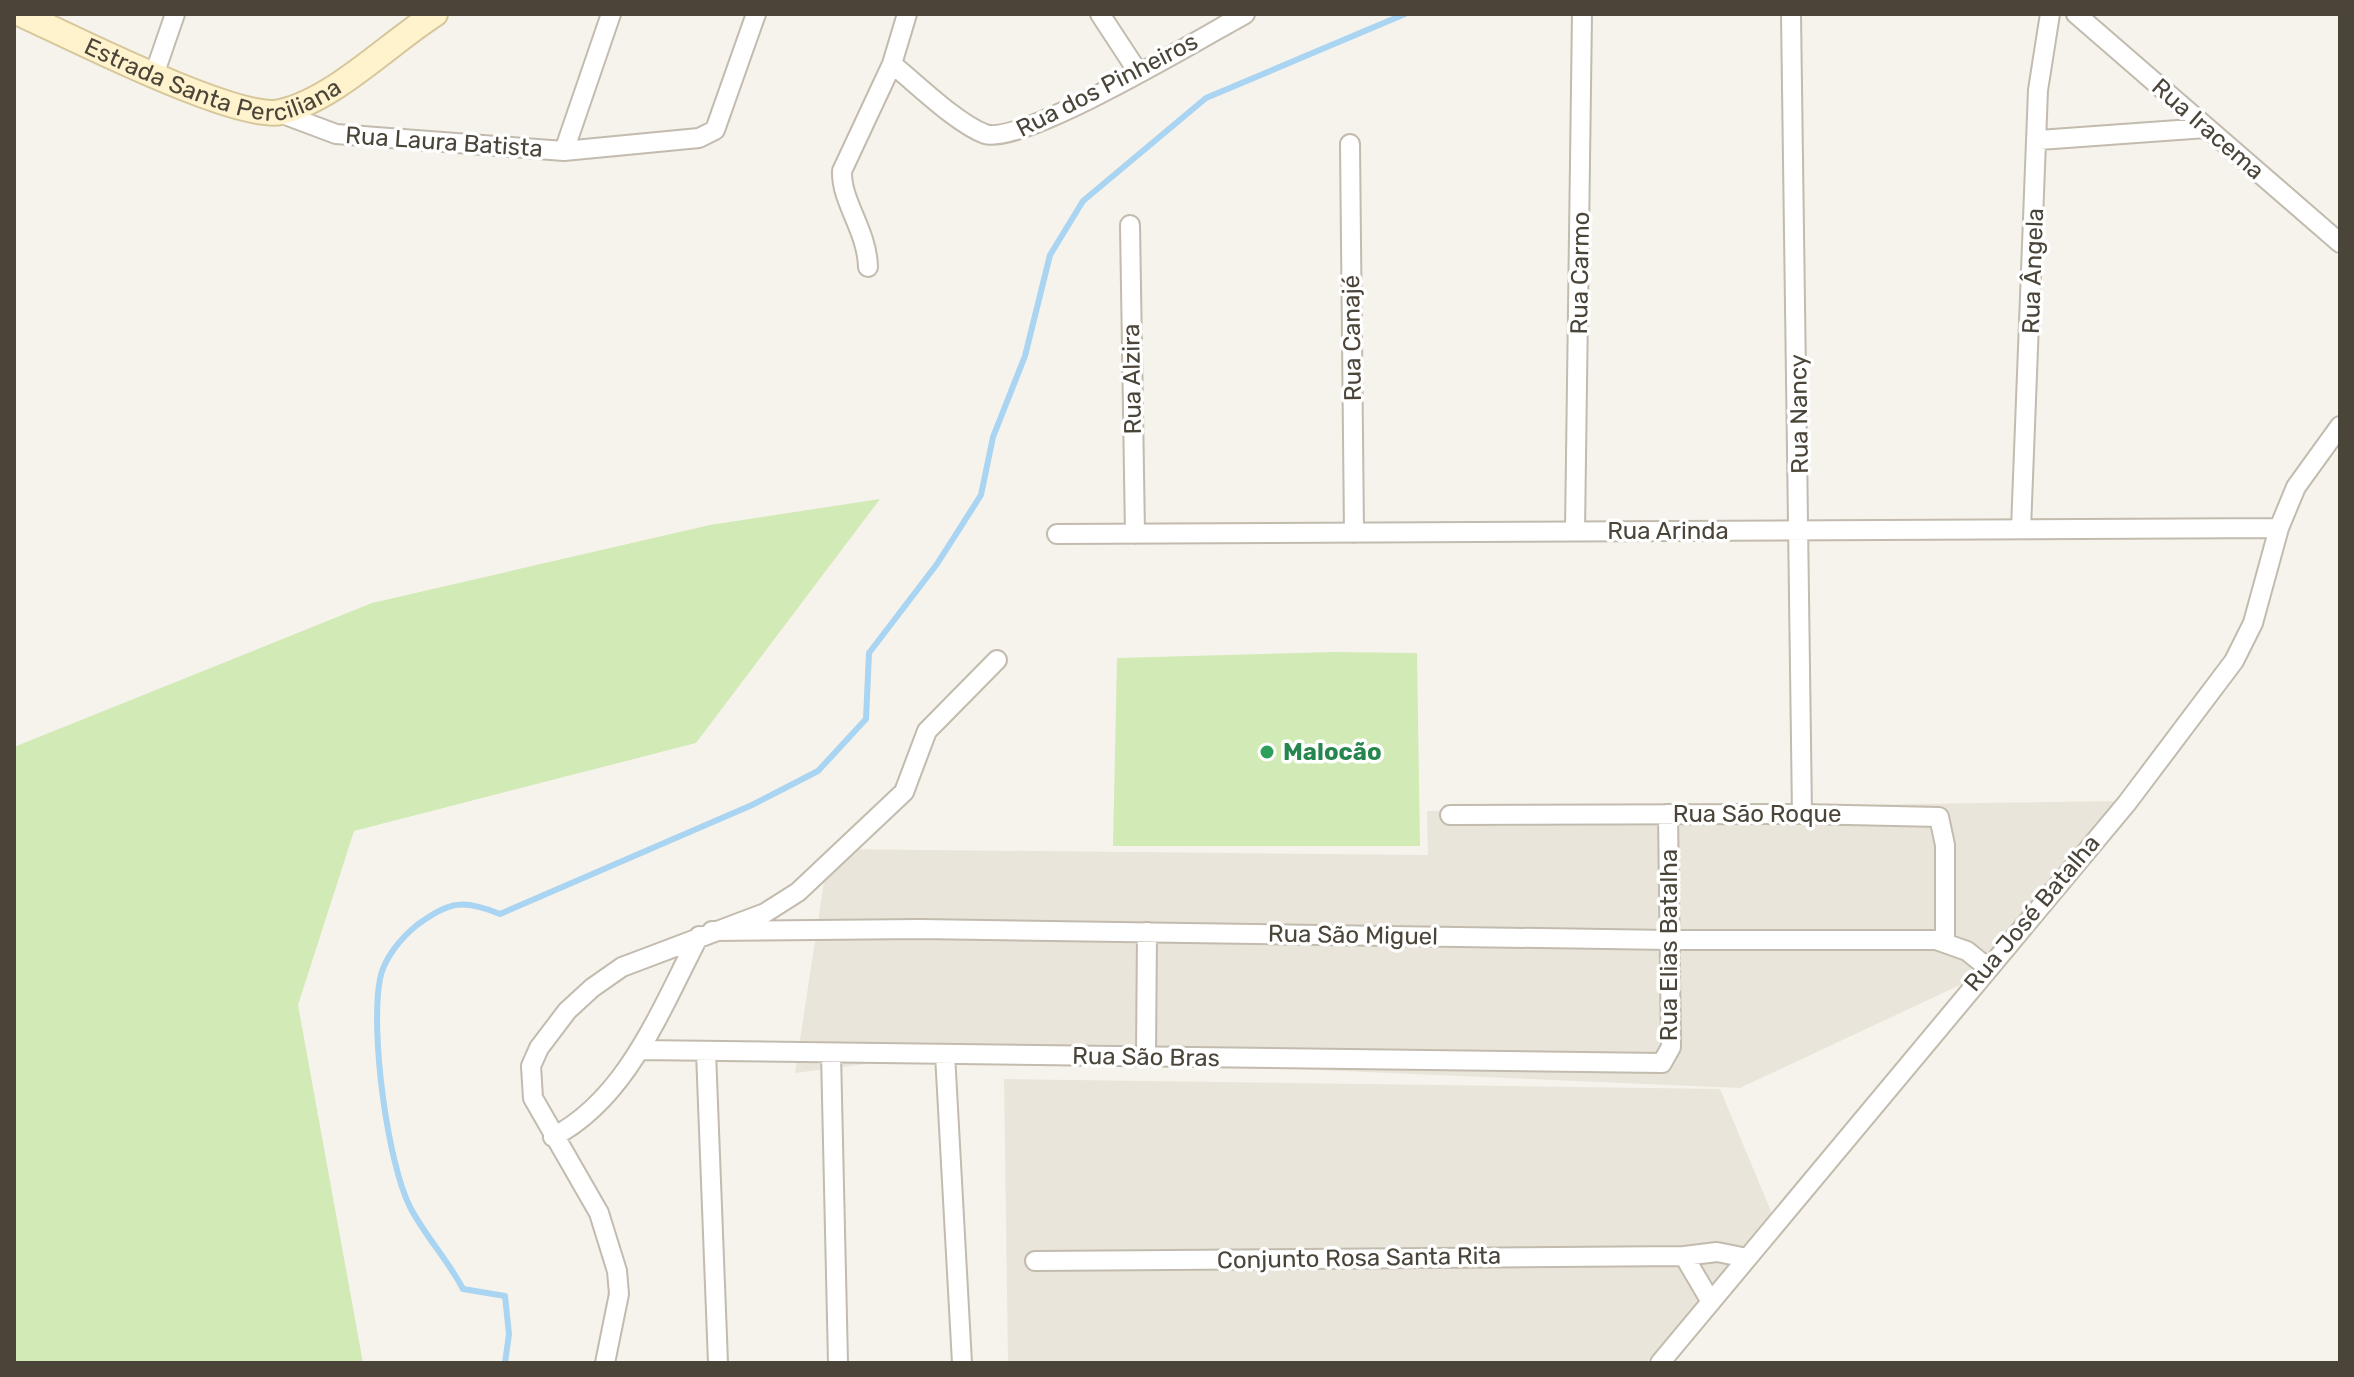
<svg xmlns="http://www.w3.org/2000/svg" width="2354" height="1377" viewBox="0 0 2354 1377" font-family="Rubik,sans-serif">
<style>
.residential{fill:#eae5da}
.green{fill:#d2eab5}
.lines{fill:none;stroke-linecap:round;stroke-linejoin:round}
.stream{stroke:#a9d4f2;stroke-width:6}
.street-casing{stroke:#c2bbae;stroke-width:22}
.secondary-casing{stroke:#d6c79b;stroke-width:28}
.street{stroke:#fff;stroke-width:18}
.secondary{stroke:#fff3cd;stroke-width:24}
.leisure-dot{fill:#2e9e5b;stroke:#fff;stroke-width:3}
.labels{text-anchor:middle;stroke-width:7;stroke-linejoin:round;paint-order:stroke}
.street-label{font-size:24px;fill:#4b4439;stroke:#fff}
.leisure-label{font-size:24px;font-weight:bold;fill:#27864d;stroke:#fff;text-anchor:start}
</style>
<rect width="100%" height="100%" fill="#f6f3ec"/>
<path class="residential" d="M2123,801L1979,976L1740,1088L945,1054L795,1073L829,849L1428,855L1427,811Z
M1004,1079L1720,1089L1773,1216L1646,1363H1008Z"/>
<path class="green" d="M880,499L696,743L354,831L298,1005L363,1363H14V747L372,603L710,525Z
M1332,652L1417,653L1420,846H1113L1117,658Z"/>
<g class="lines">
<path class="stream" d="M505,1363L509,1334L505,1296L463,1289C448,1260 425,1236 410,1207C387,1161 370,1030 380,979C384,958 401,938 417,925C450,901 463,899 500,914L752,805L818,771L866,719L869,653L937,564L981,495L993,437L1025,356L1050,255L1083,201L1206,98L1405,14"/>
<g class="street-casing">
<path id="street" d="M611,14L564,151L699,138L715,130L756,14
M1100,14L1138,72
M1791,14L1802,814
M2076,14L2340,243
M892,64C917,84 956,123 985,134C1022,146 1203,37 1245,14
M154,75L175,14
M280,113L336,134L564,151
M2039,140L2206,128
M1350,144L1354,533
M1130,225L1135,534
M868,267C867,230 841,202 842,171L892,64L907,14
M2021,529L2038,90L2050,14
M1575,531L1582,14
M1057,534L2279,528
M1450,815L1802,814L1939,817L1945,845V942
M712,931L920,929L1670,940H1936L1967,951L1987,967
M640,1050L1662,1063L1671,1047L1668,814
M706,1052L718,1363
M831,1053L838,1363
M945,1054L962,1363
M1146,1056L1147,932
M553,1137C628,1098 661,1008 699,936
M1684,1256L1711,1302
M1035,1261L1684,1256L1717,1252L1747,1258
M605,1363L619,1294L617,1271L599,1213L533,1098L531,1066L539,1048L567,1011L592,988L622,967L765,913L798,892L904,792L927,731L997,660
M1660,1363L2127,803L2234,661L2253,623L2279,528L2296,487L2340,426"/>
</g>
<g class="secondary-casing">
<g id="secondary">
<path id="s1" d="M21,14C69,36 238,122 281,112C335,99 388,44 435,14"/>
</g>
</g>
<use href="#street" class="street"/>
<use href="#secondary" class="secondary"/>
</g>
<circle class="leisure-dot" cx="1267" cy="752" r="8"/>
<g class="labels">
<g class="street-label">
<text dy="8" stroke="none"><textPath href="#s1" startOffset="208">Estrada Santa Perciliana</textPath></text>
<text transform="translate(1107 85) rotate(-27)" y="8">Rua dos Pinheiros</text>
<text transform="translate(2208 129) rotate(41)" y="8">Rua Iracema</text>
<text transform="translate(444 142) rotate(4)" y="8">Rua Laura Batista</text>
<text transform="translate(2033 271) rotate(-88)" y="8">Rua Ângela</text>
<text transform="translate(1580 273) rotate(-89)" y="8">Rua Carmo</text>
<text transform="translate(1352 338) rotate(-91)" y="8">Rua Canajé</text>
<text transform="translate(1132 379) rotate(-91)" y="8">Rua Alzira</text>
<text transform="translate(1799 414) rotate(-91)" y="8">Rua Nancy</text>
<text x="1668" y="539">Rua Arinda</text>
<text x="1757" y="822">Rua São Roque</text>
<text transform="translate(2032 913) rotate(-50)" y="8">Rua José Batalha</text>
<text transform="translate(1353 935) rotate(1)" y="8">Rua São Miguel</text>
<text transform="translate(1669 945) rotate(-90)" y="8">Rua Elias Batalha</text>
<text transform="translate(1146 1057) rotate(1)" y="8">Rua São Bras</text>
<text transform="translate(1359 1258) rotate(-1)" y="8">Conjunto Rosa Santa Rita</text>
</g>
<g class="leisure-label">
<text x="1283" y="760">Malocão</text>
</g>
</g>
<rect width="2354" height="1377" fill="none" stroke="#4b4439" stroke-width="32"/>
</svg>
